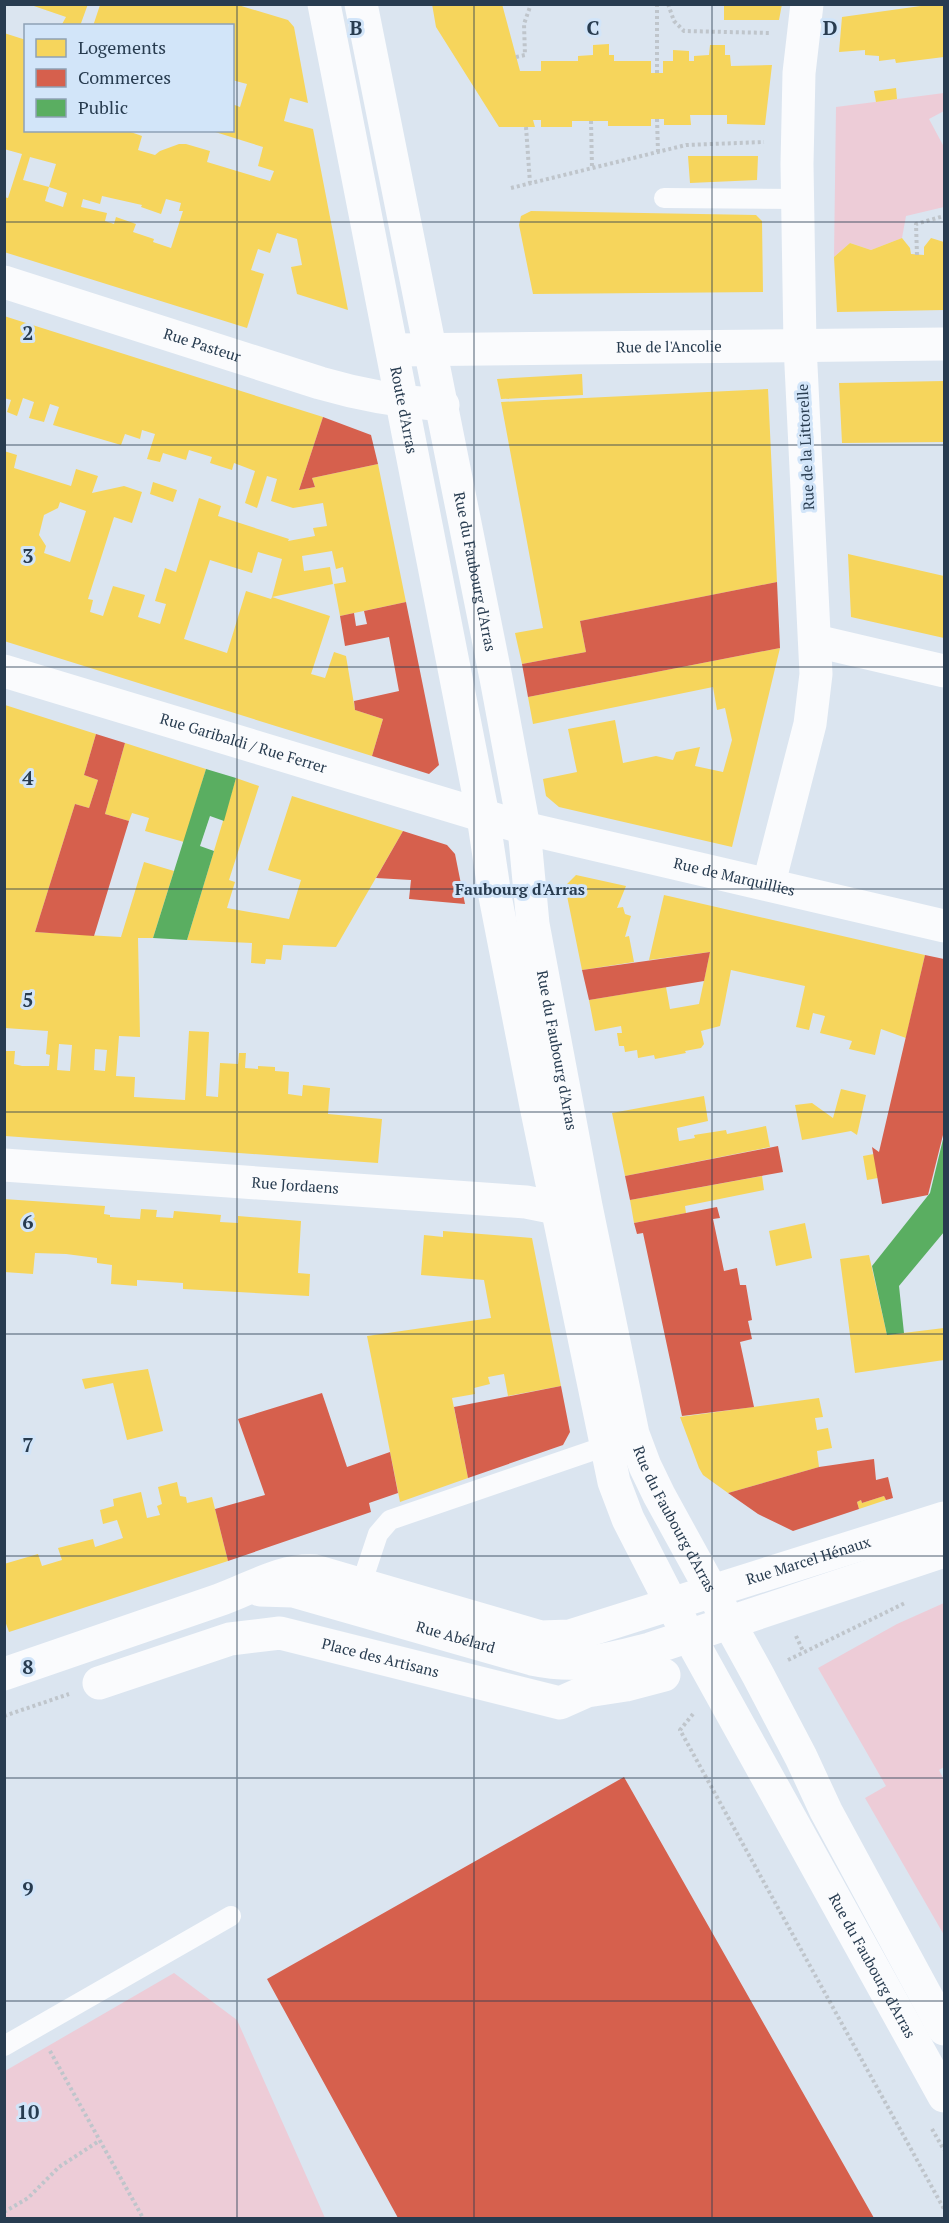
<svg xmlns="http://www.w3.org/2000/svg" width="949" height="2223" viewBox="0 0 949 2223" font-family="'PT Serif',serif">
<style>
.green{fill:#edccd7}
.homes{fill:#f6d55c;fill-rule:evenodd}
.shops{fill:#d6604d}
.public{fill:#5aae61}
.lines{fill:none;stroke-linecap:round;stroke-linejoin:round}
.path{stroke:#bfc5cb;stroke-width:4;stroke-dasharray:3 3;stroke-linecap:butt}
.lane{stroke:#fafbfd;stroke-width:20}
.street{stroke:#fafbfd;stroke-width:33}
.secondary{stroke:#fafbfd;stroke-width:33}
.primary{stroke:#fafbfd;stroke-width:33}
.grid{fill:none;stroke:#283c50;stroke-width:1.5;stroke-opacity:0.55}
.labels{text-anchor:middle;stroke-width:6;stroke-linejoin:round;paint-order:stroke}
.street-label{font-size:15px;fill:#283c50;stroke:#d2e5f9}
.neighbourhood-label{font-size:16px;font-weight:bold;fill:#283c50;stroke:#d2e5f9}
.grid-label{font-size:20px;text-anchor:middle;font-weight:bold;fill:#283c50;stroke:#d2e5f9;stroke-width:6;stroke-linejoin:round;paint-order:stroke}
</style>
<rect width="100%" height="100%" fill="#dbe5f0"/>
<path class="green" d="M944,93V111L929,119L944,147V207L906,216L902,238L871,250L850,243L834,257L836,107Z
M944,1603V1767L939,1770L944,1780V1935L865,1798L886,1786L818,1668L897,1624Z
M174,1973L237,2020L325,2218H5V2071Z"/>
<path class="homes" d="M28,4H88L80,26H61L66,17Z
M432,4H502L520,71H541V61H578V56L593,55V45L609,44V55H614V61H651V73H663V61H673V50L689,51V61H694V56L709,55L710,45H725V55H730L731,66L772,65L765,125L727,124V115H690L691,125H664V119H651V126H608V121H572V127H541V120H533L535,127H499L436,27Z
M724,4H782L779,20H724Z
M935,4H944V57L896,63L895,59L879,61V56L865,55V50L839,52L842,17Z
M100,5H238L288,20L294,27L308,103L290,98L284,121L313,129L348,310L297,294L291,267L302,265L297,239L277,233L270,253L258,249L251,270L264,274L247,328L4,252V197L8,198L22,154L4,149V33L26,40V130H125L142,136L138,150L155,155L160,151L179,144H186L210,151L207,162L270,181L274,171L258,166L263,147L212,131L232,130V104L240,107L247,84L232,80V26H93ZM30,157L56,164L49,187L67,193L63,207L45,201L49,187L23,180ZM102,196L142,205L141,207L161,214L166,199L181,203L179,211H183L171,248L153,242L154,239L133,232L136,224L116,217L114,224L105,221L107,213L81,207L83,199L100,204Z
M896,88L897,99L876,102L874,91Z
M688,156H758L757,180L690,183Z
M531,211L756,215L762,221L763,292L533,294L519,225L521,216Z
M902,238L910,248L911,254L924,255V247L931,238L944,242V310L837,312L834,257L850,243L871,250Z
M4,316L323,417L299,490L315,487L312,478L378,464L406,602L340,616L334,584L346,582L343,567L336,569L332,551L302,556L304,571L330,567L333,584L272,597L282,559L258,552L252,573L210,560L184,639L227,653L246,591L271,599L272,597L330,616L311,674L325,678L334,652L346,656L355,710L383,719L372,756L4,641V451L17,455L14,468L71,486L76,469L98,476L92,493L124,486L142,492L132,523L114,517L88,599L93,600L90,612L103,616L113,586L145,595L138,617L160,624L166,604L155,601L165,568L176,572L199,498L221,506L218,516L289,539L288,541L315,536L313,528L327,526L323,503L293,508L271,501L277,479L267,476L257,508L245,503L255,471L234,463L232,470L210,463L212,457L189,450L186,460L163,453L160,462L147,459L155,434L142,430L140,439L125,434L121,445L53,425L59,407L50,404L44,422L29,418L34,402L23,398L17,416L7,412L11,400L4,398ZM60,502L86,511L70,562L44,553L46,546L39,535L44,515L58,508Z
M582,374L583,395L501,399L497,379Z
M944,381V442L842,443L839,383Z
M768,389L777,582L580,621L586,652L522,664L515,633L543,628L501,402Z
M153,482L177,490L173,502L150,494Z
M848,554L944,576V638L851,617Z
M780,648L732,847L559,807L546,796L543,779L577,772L568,729L615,720L623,763L656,756L673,760L676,752L700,747L695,766L723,772L732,740L725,708L717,710L713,687L533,724L528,697Z
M5,705L96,734L84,775L98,780L89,808L75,804L35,932L121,937L144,862L174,871L153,938H138L140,1037L119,1036L116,1076L135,1077L134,1097L185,1100L189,1031L209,1032L206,1096L218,1097L220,1063L238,1064L239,1053H246L245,1068L258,1069V1066L275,1067V1071L289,1072L288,1094L302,1096L303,1085L330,1088L328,1114L382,1119L378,1163L5,1136V1056L6,1051H15L14,1064L22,1066H49L50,1055L46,1054L48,1031L5,1028ZM59,1044L72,1045L70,1071L57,1070ZM95,1049L107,1050L105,1071L94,1070Z
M125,743L206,769L184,842L145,831L149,818L132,813L129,821L105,814Z
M236,778L259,786L229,880L235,882L227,908L289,919L301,880L268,870L292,796L403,831L336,947L283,945L281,960L266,959L265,964L251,963L252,943L187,940Z
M576,875L626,886L617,908L623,907L625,914L631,916L625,937L629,936L634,962L582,970L565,886Z
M664,895L925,955L906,1038L881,1029L875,1055L849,1049L852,1041L820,1033L825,1016L813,1013L809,1030L796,1027L805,986L731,970L720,1026L701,1031L704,1044L701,1048L685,1051L686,1053L655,1059L654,1055L638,1058L637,1050L625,1052L624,1046H619L617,1033H622L621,1026L595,1031L589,1000L666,987L670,1009L699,1004L710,952L649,960Z
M841,1089L866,1095L857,1135L851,1131L802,1140L795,1105L812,1103L833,1118Z
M704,1096L708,1121L677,1128L679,1141L695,1138L694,1135L726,1130L727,1134L766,1126L770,1147L625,1176L612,1113Z
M874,1154L878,1178L867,1180L863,1156Z
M762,1176L764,1190L685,1206L686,1213L634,1223L630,1200Z
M4,1199L105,1206L104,1214L110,1215V1217L140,1219L141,1209L157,1210L156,1217L173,1218L174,1211L221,1215L220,1222L238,1223V1216L301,1221L298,1273L310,1274L309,1296L183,1289V1283L137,1280V1286L111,1284L112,1265L97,1263V1258L66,1254L35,1253L33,1274L4,1272L6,1245H4Z
M805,1223L812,1258L776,1266L769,1231Z
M443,1231L532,1238L561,1386L508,1396L504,1374L488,1377L490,1384L474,1388L475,1394L452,1398L468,1478L400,1502L367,1336L491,1318L484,1280L421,1275L424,1235L443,1237Z
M869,1255L887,1335L944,1328V1360L855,1373L840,1259Z
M148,1369L163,1431L127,1440L113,1383L85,1389L82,1379Z
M819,1398L823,1417L815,1418L817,1430L828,1428L832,1448L817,1451L819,1467L728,1493L703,1475L699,1468L680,1417Z
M177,1482L180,1496L186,1497L187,1503L212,1497L228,1561L9,1632L4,1618V1564L38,1554L42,1566L62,1560L58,1548L93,1539L95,1547L123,1538L117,1520L103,1524L100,1510L114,1506L113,1499L141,1492L147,1518L160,1515L157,1506L162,1504L158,1487Z
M884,1496L886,1500L859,1509L857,1502L861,1500L862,1503Z"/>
<path class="shops" d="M323,417L371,435L378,464L312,478L315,487L299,490Z
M777,582L780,648L528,697L522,664L586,652L580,621Z
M406,602L439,765L429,774L372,756L383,719L355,710L354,701L399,691L389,637L345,646L340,616L354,613L356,626L367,624L364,611Z
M96,734L125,743L105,814L129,821L94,936L35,932L75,804L89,808L98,780L84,775Z
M403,831L447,845L455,854L465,904L409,899L411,880L376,878Z
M710,952L704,981L589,1000L582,970Z
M925,955L944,959V1131L928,1195L882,1204L872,1147L879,1152Z
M778,1146L783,1172L630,1200L625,1176Z
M717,1207L720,1218L713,1219L724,1271L737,1268L740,1285H746L752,1320L748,1321L752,1339L740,1342L754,1407L682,1416L643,1233L637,1234L634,1223Z
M561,1386L570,1432L563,1445L468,1478L454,1407Z
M322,1393L347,1467L390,1452L398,1493L369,1503L371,1512L228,1561L215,1509L265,1495L238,1419Z
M874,1459L876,1480L888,1477L893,1498L886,1500L884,1496L862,1503L861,1500L857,1502L859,1509L793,1531L758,1514L728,1493L819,1467Z
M624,1777L874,2218H398L267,1979Z"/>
<path class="public" d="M206,769L236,778L224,821L210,816L200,846L214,851L187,940L153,938Z
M944,1135V1232L899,1286L904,1333L887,1335L872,1266L930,1193Z"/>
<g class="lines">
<path class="path" d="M668,4L674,21L684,31L770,33
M516,57L525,55L524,24L531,4
M657,73V4
M657,119L658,152
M591,121L592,168
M526,127L530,183
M511,188L686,145L764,142
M917,255L916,224L944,216
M796,1636L803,1651
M788,1660L905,1603
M693,1714L680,1730L944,2209
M4,1716L69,1694
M50,2051L143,2218
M932,2129L944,2150
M4,2212L28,2198L59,2167L99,2141"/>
<path class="lane" d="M664,198L798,199
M361,1585L378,1534L390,1520L606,1446
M4,2046L231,1916"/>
<g class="street">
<path id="s1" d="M4,282L320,383C361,395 400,402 443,405"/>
<path id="s2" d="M393,350L944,344"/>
<path d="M816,641L944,671"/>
<path id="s3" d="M524,828L944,926"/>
<path d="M769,883L810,724L816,674L800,345L797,164L799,73L807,4"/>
<path id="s4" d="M4,1165L526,1202L556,1208L584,1206"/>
<path id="s5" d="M260,1590L293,1591L532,1659C580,1669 604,1660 650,1649L944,1551"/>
<path id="s6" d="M4,1674C76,1649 148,1625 219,1600C251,1589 280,1569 315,1571L541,1637L570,1636L944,1518"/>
<path id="s7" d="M99,1683L230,1639L280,1633L560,1703L587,1691L626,1685L664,1675"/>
</g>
<path class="secondary" id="s8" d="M4,671L524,828"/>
<g class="primary">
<path id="s9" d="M324,4L483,816L495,896L536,1106L614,1482L628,1519L672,1605L944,2096"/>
<path id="s10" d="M361,4L496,678L524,828L533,924L586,1206L633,1434L645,1466L659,1495L758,1675L801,1757L826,1811L944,2029"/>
</g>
</g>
<path class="grid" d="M237,4V2218M474,4V2218M712,4V2218M4,222H944M4,445H944M4,667H944M4,889H944M4,1112H944M4,1334H944M4,1556H944M4,1778H944M4,2001H944"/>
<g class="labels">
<g class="street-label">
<text dy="5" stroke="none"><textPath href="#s1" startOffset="208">Rue Pasteur</textPath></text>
<text dy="5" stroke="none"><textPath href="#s2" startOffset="276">Rue de l'Ancolie</textPath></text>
<text dy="5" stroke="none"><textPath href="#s9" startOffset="414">Route d'Arras</textPath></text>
<text transform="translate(806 447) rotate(-93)" y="5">Rue de la Littorelle</text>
<text dy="5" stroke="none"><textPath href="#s10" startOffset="579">Rue du Faubourg d'Arras</textPath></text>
<text dy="5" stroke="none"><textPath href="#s8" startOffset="250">Rue Garibaldi / Rue Ferrer</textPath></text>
<text dy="5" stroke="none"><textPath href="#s3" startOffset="216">Rue de Marquillies</textPath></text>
<text dy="5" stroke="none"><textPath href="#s10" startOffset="1065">Rue du Faubourg d'Arras</textPath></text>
<text dy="5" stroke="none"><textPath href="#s4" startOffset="292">Rue Jordaens</textPath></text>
<text dy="5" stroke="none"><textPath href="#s10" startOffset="1551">Rue du Faubourg d'Arras</textPath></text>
<text dy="5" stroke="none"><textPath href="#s6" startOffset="843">Rue Marcel Hénaux</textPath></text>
<text dy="5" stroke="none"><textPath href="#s5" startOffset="202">Rue Abélard</textPath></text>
<text dy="5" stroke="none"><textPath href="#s7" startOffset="292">Place des Artisans</textPath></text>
<text dy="5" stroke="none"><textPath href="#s9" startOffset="2055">Rue du Faubourg d'Arras</textPath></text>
</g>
<g class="neighbourhood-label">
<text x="520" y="895">Faubourg d'Arras</text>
</g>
</g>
<g class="grid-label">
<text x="356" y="35">B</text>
<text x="593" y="35">C</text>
<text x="830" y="35">D</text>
<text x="28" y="340">2</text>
<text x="28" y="563">3</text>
<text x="28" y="785">4</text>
<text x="28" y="1007">5</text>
<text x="28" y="1229">6</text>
<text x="28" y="1452">7</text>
<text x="28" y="1674">8</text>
<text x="28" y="1896">9</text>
<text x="28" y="2119">10</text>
</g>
<rect width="949" height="2223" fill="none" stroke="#283c50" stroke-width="12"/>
<rect x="24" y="24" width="210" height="108" fill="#d2e5f9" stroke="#8ea1b5" stroke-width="1.5"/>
<rect x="36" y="39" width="30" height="18" fill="#f6d55c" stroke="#8ea1b5" stroke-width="1.5"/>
<text x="78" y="54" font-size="18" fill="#283c50">Logements</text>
<rect x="36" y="69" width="30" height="18" fill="#d6604d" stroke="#8ea1b5" stroke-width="1.5"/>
<text x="78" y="84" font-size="18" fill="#283c50">Commerces</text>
<rect x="36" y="99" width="30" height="18" fill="#5aae61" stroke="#8ea1b5" stroke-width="1.5"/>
<text x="78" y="114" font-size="18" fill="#283c50">Public</text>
</svg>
